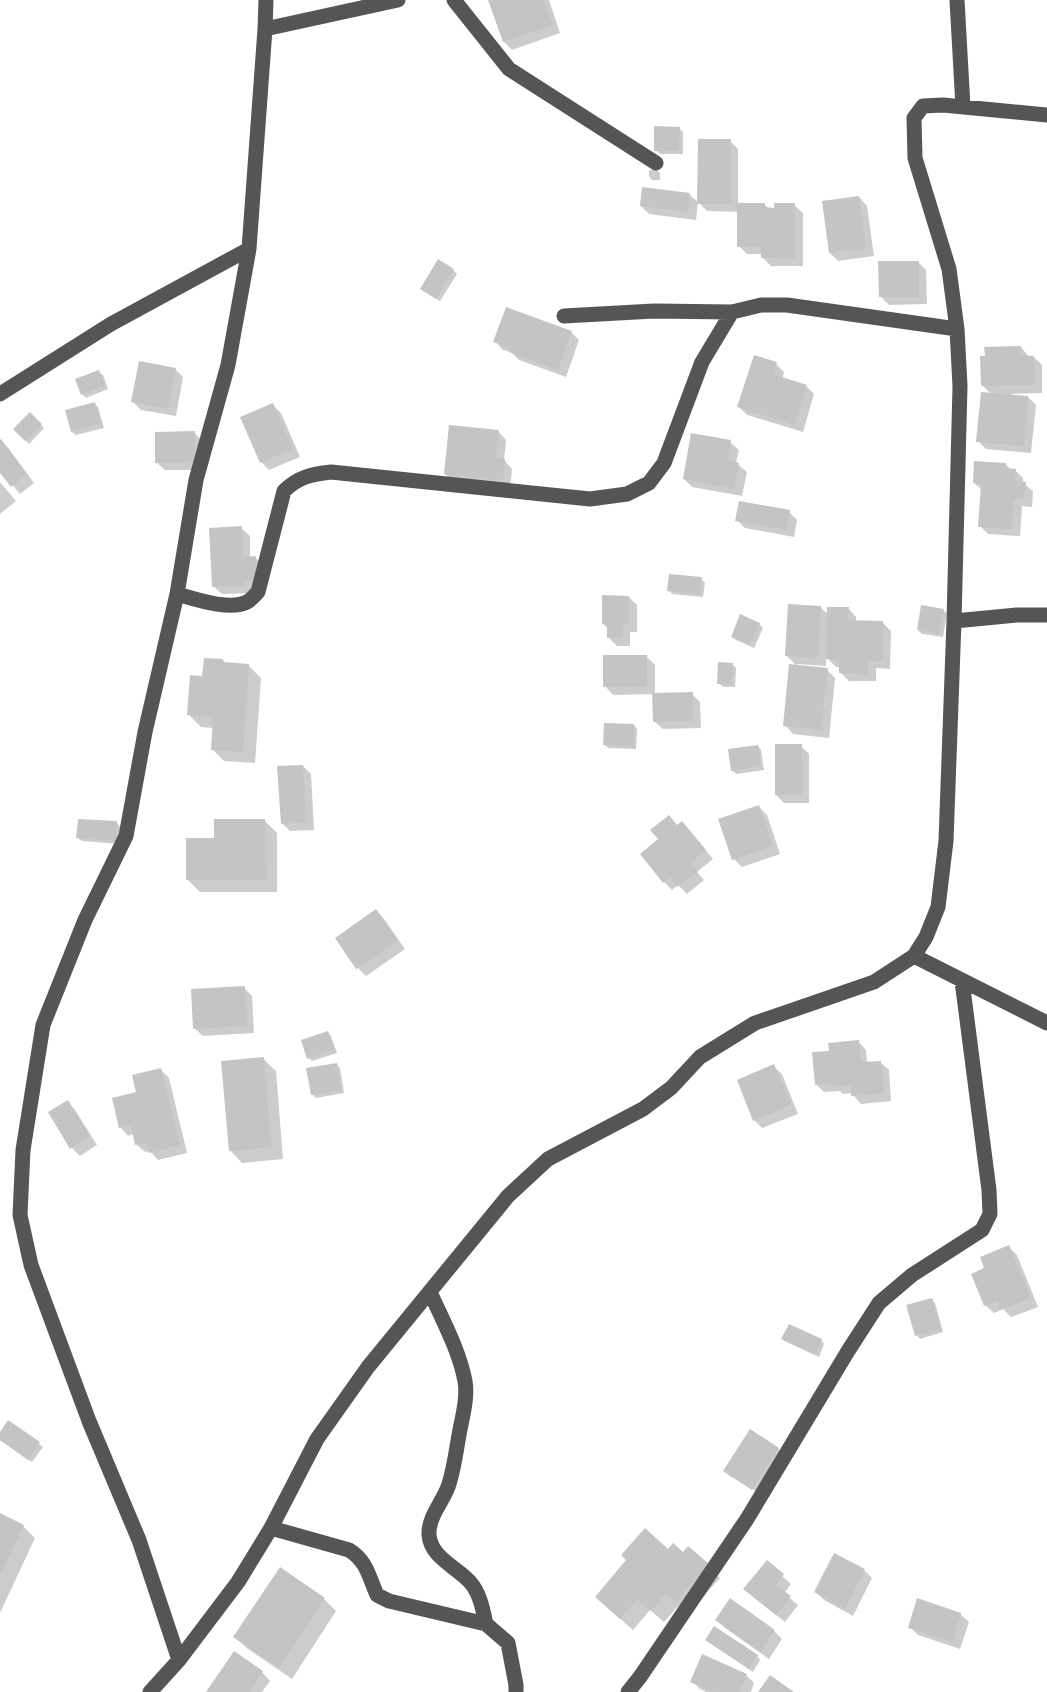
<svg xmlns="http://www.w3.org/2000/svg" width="1047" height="1692" viewBox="0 0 1047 1692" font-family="Rubik,sans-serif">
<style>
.shadow{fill:#0003}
.building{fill:#c4c4c4}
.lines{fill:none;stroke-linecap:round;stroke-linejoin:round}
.minor{stroke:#555;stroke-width:15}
</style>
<rect width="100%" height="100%" fill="#fff"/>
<path class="shadow" d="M490,0H549L560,33L512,50L504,42Z
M679,128L683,132V154H660L656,150Z
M730,141L738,149V205H765L769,209L794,205L803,213V266H771L762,257V254H747L739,246V212L707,211L699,203Z
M649,170H657L660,173V180H652L649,176Z
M689,194L698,202L696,220L649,214L641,206Z
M859,197L867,206L874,256L838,261L830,253Z
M918,262L926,270L927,304L889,305L881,297Z
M453,270L457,274L440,301L426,292Z
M571,332L579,340L566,377L519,360L511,352L503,350L495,341Z
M1021,347L1029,357H1034L1042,365V393L1012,394V396L1028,397L1036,405L1031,453L986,449L978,441L991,394L983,386Z
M776,364L784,372L782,379L806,386L814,394L803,432L747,415L739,407Z
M175,369L183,377L176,416L141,410L133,402Z
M99,372L103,375L108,389L86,398L82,394Z
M94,403L98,407L104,428L76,435L72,432L67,411Z
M273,405L281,413L300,457L269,470L261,462Z
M30,414L44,428L29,444L15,429Z
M498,431L506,440L504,460L512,469L510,488L453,482L445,474Z
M194,432L202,441L203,470H165L156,462Z
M1,441L9,449L34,483L20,494L0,470V442Z
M730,442L739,450L736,463L747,472L742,496L692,487L684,479Z
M1006,464L1011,470H1015L1023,478V483L1033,491L1032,507L1022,506L1020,536L988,534L980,526L982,490L974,483Z
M0,482L16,501L0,514Z
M789,512L797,520L794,537L745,528L737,520Z
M241,528L250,536V558L255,557L263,566L252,593L222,594L213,586Z
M701,579L705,583L703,597L672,594L669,590Z
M629,597L637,605V632H630V646H617L609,638V629L603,624Z
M820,607L829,615L848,608L856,617V622L883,623L891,631L890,669L876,668V681H849L840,672L841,667H836L826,657V666L797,664V666L786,655Z
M943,610L947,614L943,637L922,634L918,630Z
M759,624L763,628L754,648L736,640L732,637Z
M647,657L655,665V695L692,694L700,702L701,728L663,729L654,721V694L613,695L605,686Z
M223,660L226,664L248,665L261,678L255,763L224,761L212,749L213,728L201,727L189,715L204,678Z
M732,664L736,668L735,687H723L719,683Z
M827,670L835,678L829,738L793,734L785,725Z
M634,725L637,729L636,749L608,748L604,744Z
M758,746L761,750L764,770L736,774L732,770Z
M801,746L809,754V803H784L776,795Z
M303,766L311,774L314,830L290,831L282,823Z
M759,807L767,815L780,854L742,867L734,859Z
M265,821L277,833V892H200L188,880L215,840Z
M117,823L120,827L119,844L82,841L78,838Z
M678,827L690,831L713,859L697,872L704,880L687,894L678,885L672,890L664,882Z
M376,911L384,919L405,949L366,976L358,968L337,938Z
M244,988L252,996L254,1033L203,1036L194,1028Z
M327,1032L331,1036L337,1053L312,1061L309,1058Z
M858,1041L866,1050L867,1063L880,1062L889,1070L891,1101L861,1104L853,1095V1093L843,1094L840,1091L824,1092L816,1084L830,1052Z
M263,1059L276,1071L283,1159L242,1163L230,1150Z
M336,1064L340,1068L344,1093L316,1098L312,1094Z
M773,1066L782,1074L798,1114L762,1128L754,1120Z
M161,1070L169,1078L187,1153L158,1160L150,1151L145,1152L136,1144L134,1134L128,1136L120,1127L138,1093Z
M67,1102L75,1110L97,1145L80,1156L72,1148Z
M1009,1247L1017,1255L1038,1307L1011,1317L1003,1309L994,1313L985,1305L986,1269Z
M931,1299L935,1303L943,1332L920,1339L917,1335Z
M783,1339L821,1340L824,1344L819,1357L787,1342Z
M9,1422L43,1447L32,1462L0,1440V1434Z
M778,1449L786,1458L759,1493L732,1475V1478L725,1471Z
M0,1515L23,1526L35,1538L0,1613Z
M668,1551L684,1554L708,1566L720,1578L688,1614L679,1605L664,1622L650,1610L633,1630L609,1609Z
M767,1562L791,1584L784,1593L798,1605L785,1622L753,1597Z
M864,1570L872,1578L853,1616L824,1600L816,1592Z
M324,1599L336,1611L292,1679L248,1649L235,1637Z
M730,1600L774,1631L782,1639L769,1659L725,1628L717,1620Z
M960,1614L969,1622L960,1649L918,1635L910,1627Z
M706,1640L757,1656L760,1660L753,1672Z
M234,1653L262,1672L270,1681L262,1692H208Z
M746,1675L754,1683L751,1692H706L700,1689L692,1681Z"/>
<path class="building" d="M488,0H544L553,25L503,42Z
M654,126L680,127L679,151H654Z
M698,139H731V204H697Z
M642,187L690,193L688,212L640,206Z
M859,196L866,248L829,253L822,201Z
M737,203H765V207L774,208V203H795V258H761V247H737Z
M438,259L454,269L436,299L420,289Z
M878,261H919V297H879Z
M506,307L572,331L558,370L509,352L510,348L493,342Z
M1021,346V355L1034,356L1035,385L981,386L980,356H985L984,347Z
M754,355L777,362L773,374L807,385L794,425L737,407Z
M139,361L176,368L168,409L131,402Z
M99,370L105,386L81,395L75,379Z
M981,392L1028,396L1024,446L976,442Z
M95,402L101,424L71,432L65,410Z
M273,403L293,449L260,463L240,417Z
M30,412L42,424L25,441L13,429Z
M449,425L499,430L496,458L505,459L503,481L444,474Z
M195,431V462L155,463V432Z
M691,433L731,440L728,460L739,463L734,489L683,479Z
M1,439L27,474L11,487L0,473V440Z
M974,461L1006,463V468L1016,469L1015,481L1026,482L1024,499H1014L1012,529L978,527L981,484L973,483Z
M739,501L790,510L786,530L735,521Z
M242,526L243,557L256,556L257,581H244L245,586L212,587L209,528Z
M669,574L702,577L700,594L667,591Z
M602,595L629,596V625H622L623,638H607V625L602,624Z
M788,604L821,606L818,658L785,656Z
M921,605L944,609L939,634L917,630Z
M827,607H849L848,620L883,621L882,661H868V674L839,673V660L826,659Z
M740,614L760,623L750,645L731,637Z
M603,655H647V687H603Z
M204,658L223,659V662L249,664L243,752L211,750L213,717L187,715L190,675L202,676Z
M718,662L733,663L732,684H717Z
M789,664L828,668L821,730L783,726Z
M693,692V721L653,722L652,693Z
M604,723L634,724L633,746L603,745Z
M775,744H802V795H775Z
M758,745L761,766L731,771L728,749Z
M303,765L306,822L281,824L277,766Z
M759,805L773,846L732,860L718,819Z
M669,815L677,825L682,821L706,850L690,863L697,871L677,887L670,877L663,883L640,854L658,839L650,830Z
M78,819L117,821L116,841L76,838Z
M214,819H265L266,880H186V838H214Z
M376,909L398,940L356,969L335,938Z
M245,986L247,1026L193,1029L191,989Z
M328,1031L334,1049L307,1059L301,1040Z
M859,1040L861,1062L881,1061L884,1093L851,1096V1085L833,1087V1083L815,1085L812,1052L829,1051L828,1043Z
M264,1057L271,1147L229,1151L221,1061Z
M337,1063L341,1090L311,1095L306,1068Z
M774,1064L791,1105L753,1121L737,1080Z
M161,1068L180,1145L149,1153L146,1142L135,1145L131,1126L119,1128L112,1098L136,1092L132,1075Z
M68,1100L90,1136L70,1149L48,1112Z
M1009,1245L1031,1298L1001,1310L997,1301L984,1306L971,1274L984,1268L980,1257Z
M932,1298L941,1329L915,1336L906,1305Z
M789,1324L822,1339L815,1355L781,1339Z
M8,1420L40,1442L28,1460L0,1440V1432Z
M750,1429L779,1448L752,1490L723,1471Z
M0,1513L24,1525L0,1575Z
M645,1528L668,1549L673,1543L683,1552L688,1546L709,1564L675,1603L666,1594L651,1611L637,1599L620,1619L595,1597L626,1560L621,1555Z
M834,1553L865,1569L845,1609L814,1592Z
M767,1560L784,1574L776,1585L791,1596L776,1615L743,1589Z
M280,1567L325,1598L279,1668L233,1637Z
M730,1598L775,1630L760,1652L715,1620Z
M917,1598L961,1613L952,1642L908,1628Z
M714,1626L758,1655L749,1669L705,1640Z
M234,1651L263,1671L249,1692H206Z
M702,1654L747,1674L739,1692H714L690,1682Z
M770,1675L794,1692H758Z"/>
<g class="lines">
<path class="minor" d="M454,0L509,69L656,163
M957,0L963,107
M265,29L398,0
M564,316L654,311L732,312
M0,394L111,324L249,249
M177,594C195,599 230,611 247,602C251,600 255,595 258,592L284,491C298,477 312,474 331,472L590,499L627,494L649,483L664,463L702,362L732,312L761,305H787L957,329
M954,621L1017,615H1047
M914,956L1047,1023
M430,1292C443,1321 459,1350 465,1381C468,1398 462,1418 459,1435C456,1452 454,1468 449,1484C444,1501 428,1516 429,1535C431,1558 457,1567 470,1582C480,1593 483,1610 486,1624
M271,1528L349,1550C367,1561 369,1577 377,1595L389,1601L486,1624L508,1643L516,1685V1692
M179,1660L139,1540L89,1421L31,1265L20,1215L23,1150L43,1025L85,920L126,836L145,732L177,594L196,480L228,365L249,249L265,29L266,0
M150,1692L179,1660L238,1582L271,1528L317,1439L368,1367L508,1196L548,1159L643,1109L671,1088L700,1057L755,1023L874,982L914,956L926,937L938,907L946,841L954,621L960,386L957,329L949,269L915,158L914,118L923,106L943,105L1047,115
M628,1692L640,1677L747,1519L848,1351L879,1303L912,1275L982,1230L990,1214L989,1190L962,981"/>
</g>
</svg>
